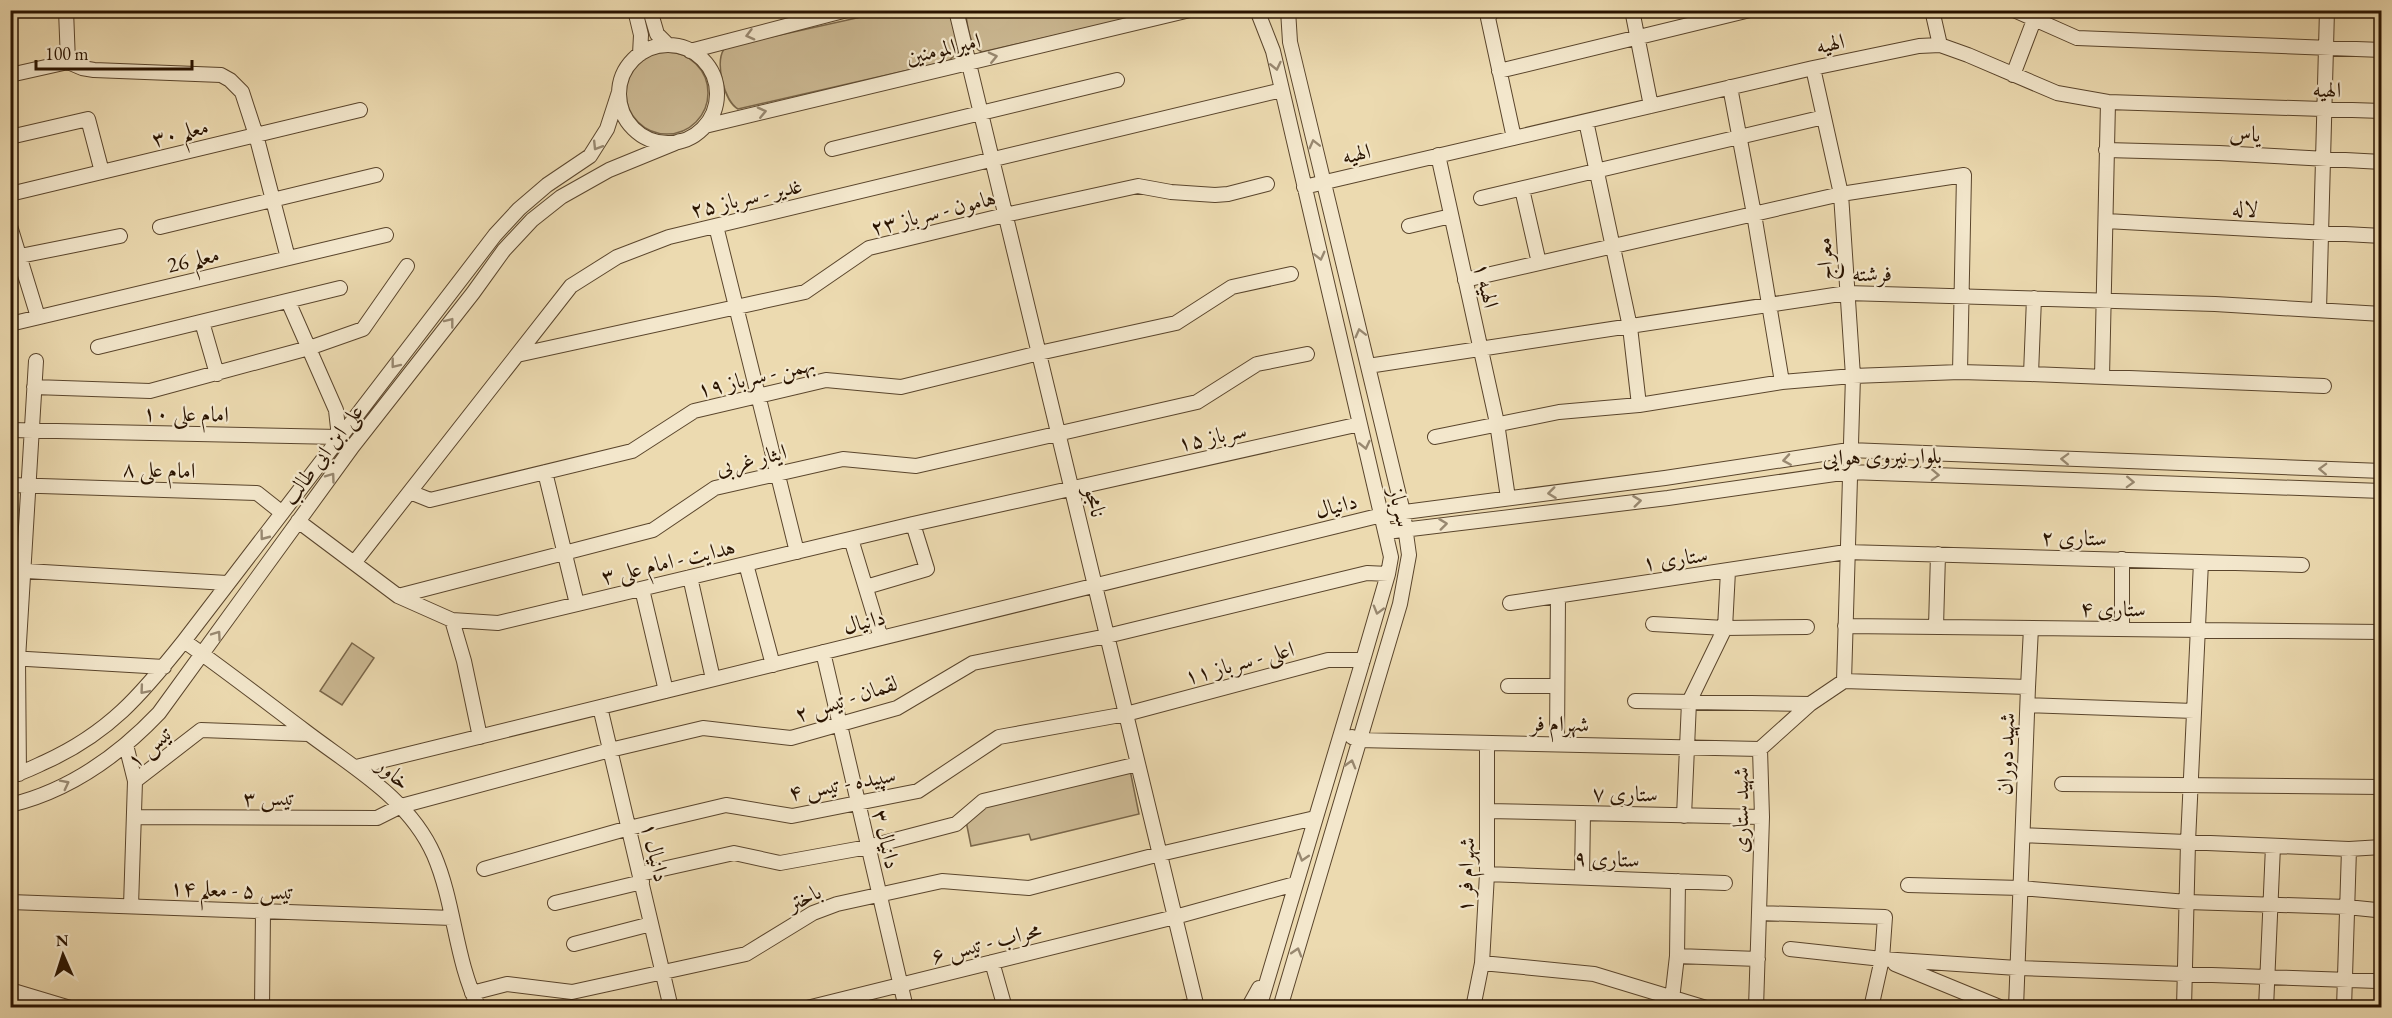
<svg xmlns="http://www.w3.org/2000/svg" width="2392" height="1018" viewBox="0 0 2392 1018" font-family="'EB Garamond',Amiri,serif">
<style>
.green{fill:#cbb892;stroke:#7a6649;stroke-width:1.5}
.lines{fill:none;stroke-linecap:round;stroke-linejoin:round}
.minor-casing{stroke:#5a452c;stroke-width:16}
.minor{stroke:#f3e7cc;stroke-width:14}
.oneway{stroke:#988870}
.labels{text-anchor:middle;stroke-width:4.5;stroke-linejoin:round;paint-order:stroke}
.street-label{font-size:22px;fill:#291300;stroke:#f3e7cc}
</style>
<rect width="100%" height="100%" fill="#ecdab0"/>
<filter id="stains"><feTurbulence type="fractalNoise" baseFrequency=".00333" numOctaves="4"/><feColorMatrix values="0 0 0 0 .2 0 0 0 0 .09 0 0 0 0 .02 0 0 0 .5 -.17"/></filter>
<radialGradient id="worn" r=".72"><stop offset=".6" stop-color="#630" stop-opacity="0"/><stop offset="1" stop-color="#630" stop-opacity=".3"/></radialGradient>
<path class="green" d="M888,11H949L958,45V53L948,61L738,109C724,101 715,63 724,49L730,46Z
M965,11H1163L982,52C968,46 968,24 965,11Z
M626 93a41 41 0 1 1 82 0a41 41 0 1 1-82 0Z
M352,643L374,658L342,705L320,691Z
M1130,770L1139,814L1031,840L1029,834L971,846L964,811Z"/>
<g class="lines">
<g class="minor-casing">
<path id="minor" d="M66,10L68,62
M635,10L641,35L640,54
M650,10L657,34L668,45
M956,10L1196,1004L1182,1008
M1257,10L1273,51L1391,557L1388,574L1363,660L1259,1008
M1493,10L1488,18L1514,138
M1632,10L1651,106
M1932,10L1940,45
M2014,10L2077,38L2382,50
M619 94a49 49 0 1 1 98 0a49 49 0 1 1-98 0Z
M690,51L847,10
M68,62L82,68L94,70L221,75L230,80L242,92L256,135L288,258
M1499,71L1750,10
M10,75L68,62
M2013,75L2034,20V13
M1730,87L1754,214L1782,382
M1586,121L1630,327L1639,405
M705,126L1190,10
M10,137L88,119L102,172
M832,149L1117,80
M2106,150L2219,153L2382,162
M1438,155L1497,423L1508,498
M1304,187L1813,68L1919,46L1940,45L1968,55L2057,93L2108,102L2382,111
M1522,189L1539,263
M10,194L360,110
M1481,198L1824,117
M2106,221L2382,236
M10,226L38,317
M716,226L797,552
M1409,226L1451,216
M160,227L376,175
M10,258L120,236
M1465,280L1841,194L1964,175L1960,372
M288,301L336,410L339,437
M2319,310L2327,10
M202,322L217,374
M10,324L386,235
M98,347L340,288
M517,355L805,292L869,248L1005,215L1138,186L1171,192L1215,195L1228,194L1267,184
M1368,366L1847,293L2215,304L2382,314
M2031,374L2034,298
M2102,377L2108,102
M34,387L150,391L309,348L363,329L407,266
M10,430L339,437
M1435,437L1559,412L1639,405L1782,382L1853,376L1960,372L2031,374L2324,386
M545,472L577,604
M10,485L257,493L281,512
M410,492L430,500L632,451L694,411L826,380L901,387L1039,353L1176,323L1232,287L1291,274
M298,521L398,596L452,620L498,623L913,524L1360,424
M1386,532L1668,498L1849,472L2382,491
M851,539L881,638
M2122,559V629
M354,563L571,286L617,257L669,237L1282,90
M746,564L773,665
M10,570L227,583
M690,577L713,679
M866,587L927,569L913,524
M642,589L666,691
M398,596L653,530L715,488L843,459L916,466L1197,402L1257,364L1307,354
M1510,603L1846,552L2302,565
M452,620L464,661L480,737
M1653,624L1725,628L1807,627
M1845,626L2382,632
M1936,627L1938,554
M184,641C225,670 265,701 305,731C352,767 409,798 434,855C455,904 455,960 479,1008
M823,652L906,1008
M10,658L164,667
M1844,681L2028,687L2016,1008
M1508,686H1557
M2028,687L2031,628
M1635,701L1810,704
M2028,705L2194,711
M600,707L671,1008
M1352,737L1358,740L1760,749
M1557,744L1558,596
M126,745L135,781
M356,767L1382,515L1665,478L1849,450L2382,471
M19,774L18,659L36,361
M10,776C23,773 34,767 45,762C109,733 141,695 184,641L495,235L519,209L547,185L590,156L607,129L619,92
M2062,784L2382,787
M10,805C69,791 118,756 159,713L353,446L473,293L504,250L532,220L561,197L609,170L680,141
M1488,811L1762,817
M1684,816L1689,702L1725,628L1728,571
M135,817L377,818L401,806L610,750L703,728L791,738L897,708L973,663L1107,636L1367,573L1388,574
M2023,835L2349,849L2382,847
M484,869L629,828L726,805L792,816L918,791L999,737L1126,714L1328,660H1363
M640,874L734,853L780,863L868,847L956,824L983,801L1138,764
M1487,874L1725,883
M1582,878L1583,813
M1908,885L2021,888L2187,902L2347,907L2376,910
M10,902L452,918
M555,903L642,882
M131,906L135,781L201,730L308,734
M1759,913L1885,917L1882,959L1871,1008
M574,944L651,924
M1790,949L1882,959L2017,968L2377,981
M1677,956L1758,959
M992,962L1005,1008
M1482,963L1594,974L1706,1008
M1895,964L2002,1008
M10,990L70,1008
M472,993L507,984L572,992L746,954L813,913L837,904L942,881L1029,888L1160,854L1315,818
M262,1008L263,911
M807,1008L1175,917L1295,884
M1248,1008L1259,988
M1280,1008L1400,604L1409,555L1403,512L1290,42L1288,10
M1473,1008L1482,963L1487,874V743
M1671,1008L1677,956L1678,881
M1756,1008L1762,817L1760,749L1810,704L1844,681L1853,376L1841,194L1813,68
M2184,1008L2188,842L2201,562
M2266,1008L2273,846
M2344,1008L2349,849"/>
</g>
<use href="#minor" class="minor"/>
</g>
<defs><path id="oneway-chevron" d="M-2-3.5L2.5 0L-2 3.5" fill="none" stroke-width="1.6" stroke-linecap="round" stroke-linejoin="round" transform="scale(1.5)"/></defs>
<g class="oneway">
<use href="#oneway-chevron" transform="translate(750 35) rotate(165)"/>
<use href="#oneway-chevron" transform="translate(993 57) rotate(-13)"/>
<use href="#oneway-chevron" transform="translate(1276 66) rotate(77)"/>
<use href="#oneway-chevron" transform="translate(762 112) rotate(-13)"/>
<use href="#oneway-chevron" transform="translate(1314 144) rotate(-104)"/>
<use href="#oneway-chevron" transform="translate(597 146) rotate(122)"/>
<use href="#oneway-chevron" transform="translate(1320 256) rotate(76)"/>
<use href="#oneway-chevron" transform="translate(450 322) rotate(-52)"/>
<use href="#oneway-chevron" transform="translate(1360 333) rotate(-104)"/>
<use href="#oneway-chevron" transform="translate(395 364) rotate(128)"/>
<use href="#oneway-chevron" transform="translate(1365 445) rotate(77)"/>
<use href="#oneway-chevron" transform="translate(2065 459) rotate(-178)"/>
<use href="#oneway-chevron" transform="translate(1787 460) rotate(171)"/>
<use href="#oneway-chevron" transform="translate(2323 469) rotate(-178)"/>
<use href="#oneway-chevron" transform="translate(1935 475) rotate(2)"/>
<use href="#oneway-chevron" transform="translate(331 477) rotate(-54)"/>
<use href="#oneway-chevron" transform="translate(2130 482) rotate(2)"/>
<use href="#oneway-chevron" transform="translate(1552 493) rotate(173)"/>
<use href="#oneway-chevron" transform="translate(1637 501) rotate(-7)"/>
<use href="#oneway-chevron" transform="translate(1443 524) rotate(-7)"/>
<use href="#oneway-chevron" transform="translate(264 536) rotate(127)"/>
<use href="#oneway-chevron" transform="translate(1378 610) rotate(106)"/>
<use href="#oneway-chevron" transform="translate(217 635) rotate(-55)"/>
<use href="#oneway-chevron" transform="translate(144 690) rotate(130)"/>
<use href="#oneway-chevron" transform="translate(1351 764) rotate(-74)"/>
<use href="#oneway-chevron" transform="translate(65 784) rotate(-27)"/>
<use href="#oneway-chevron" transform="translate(1303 857) rotate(107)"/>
<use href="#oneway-chevron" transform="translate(1297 952) rotate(-73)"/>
</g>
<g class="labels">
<g class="street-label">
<text transform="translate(1830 43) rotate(-12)" y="8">الهیه</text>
<text transform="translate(943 48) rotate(-13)" y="8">امیرالمومنین</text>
<text transform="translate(2327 89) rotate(2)" y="8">الهیه</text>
<text transform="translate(180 132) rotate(-14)" y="8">معلم ۳۰</text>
<text transform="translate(2245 133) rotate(3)" y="8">یاس</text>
<text transform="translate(1356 153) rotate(-13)" y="8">الهیه</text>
<text transform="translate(746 197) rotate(-13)" y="8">غدیر - سرباز ۲۵</text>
<text transform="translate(2245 208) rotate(3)" y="8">لاله</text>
<text transform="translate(933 212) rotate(-14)" y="8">هامون - سرباز ۲۳</text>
<text transform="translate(193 259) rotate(-13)" y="8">معلم 26</text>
<text transform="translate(1824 259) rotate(-93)" y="8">معراج</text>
<text x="1872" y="281">فرشته</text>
<text transform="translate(1487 285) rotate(77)" y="8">الهیه ۱</text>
<text transform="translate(756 376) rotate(-13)" y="8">بهمن - سرباز ۱۹</text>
<text transform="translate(186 413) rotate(1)" y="8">امام علی ۱۰</text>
<text transform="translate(1212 436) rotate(-12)" y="8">سرباز ۱۵</text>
<text transform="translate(322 454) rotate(-53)" y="8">علی ابن ابی طالب</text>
<text transform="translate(1882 456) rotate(-1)" y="8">بلوار نیروی هوایی</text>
<text transform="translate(751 459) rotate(-14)" y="8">ایثار غربی</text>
<text transform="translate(159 469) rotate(2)" y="8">امام علی ۸</text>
<text transform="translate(1096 502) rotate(76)" y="8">نامجو</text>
<text transform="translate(1336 505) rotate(-14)" y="8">دانیال</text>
<text transform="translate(1401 507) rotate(77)" y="8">سرباز</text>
<text transform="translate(2074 537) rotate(1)" y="8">ستاری ۲</text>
<text transform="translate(1675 558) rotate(-8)" y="8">ستاری ۱</text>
<text transform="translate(668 561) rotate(-13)" y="8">هدایت - امام علی ۳</text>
<text transform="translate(2113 608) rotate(1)" y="8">ستاری ۴</text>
<text transform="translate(864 621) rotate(-14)" y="8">دانیال</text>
<text transform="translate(1239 662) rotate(-15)" y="8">اعلی - سرباز ۱۱</text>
<text transform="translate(846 698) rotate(-18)" y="8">لقمان - تیس ۲</text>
<text transform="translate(1560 723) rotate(1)" y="8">شهرام فر</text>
<text transform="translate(149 746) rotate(-41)" y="8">تیس ۱</text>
<text transform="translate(2005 754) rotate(-88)" y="8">شهید دوران</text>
<text transform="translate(394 773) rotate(41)" y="8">خاور</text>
<text transform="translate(842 783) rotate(-10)" y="8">سپیده - تیس ۴</text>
<text transform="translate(1625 793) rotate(1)" y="8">ستاری ۷</text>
<text x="269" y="805">تیس ۳</text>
<text transform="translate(1740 810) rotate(-90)" y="8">شهید ستاری</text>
<text transform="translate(887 839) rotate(77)" y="8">دانیال ۳</text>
<text transform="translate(656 852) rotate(77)" y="8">دانیال ۱</text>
<text transform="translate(1607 858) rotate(2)" y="8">ستاری ۹</text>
<text transform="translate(1465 875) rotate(-88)" y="8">شهرام فر ۱</text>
<text transform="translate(232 889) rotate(2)" y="8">تیس ۵ - معلم ۱۴</text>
<text transform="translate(804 897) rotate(-26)" y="8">باختر</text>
<text transform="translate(986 942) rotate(-14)" y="8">محراب - تیس ۶</text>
</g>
</g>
<rect width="2392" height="1018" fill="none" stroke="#ecdab0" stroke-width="36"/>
<rect x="12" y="12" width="2368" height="994" fill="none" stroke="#291300" stroke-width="3"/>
<rect x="18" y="18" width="2356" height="982" fill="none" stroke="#291300" stroke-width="1.5"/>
<g transform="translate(63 955) rotate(357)" stroke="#f3e7cc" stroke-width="4.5" paint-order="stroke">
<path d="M0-4.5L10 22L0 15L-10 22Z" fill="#291300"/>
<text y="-9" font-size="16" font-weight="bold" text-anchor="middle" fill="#291300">N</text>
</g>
<path d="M36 60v9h156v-9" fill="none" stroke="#291300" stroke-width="3"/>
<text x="45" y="60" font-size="18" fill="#291300" stroke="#f3e7cc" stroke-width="4.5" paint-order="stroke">100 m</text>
<rect width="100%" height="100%" filter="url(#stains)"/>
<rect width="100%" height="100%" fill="url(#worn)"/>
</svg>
